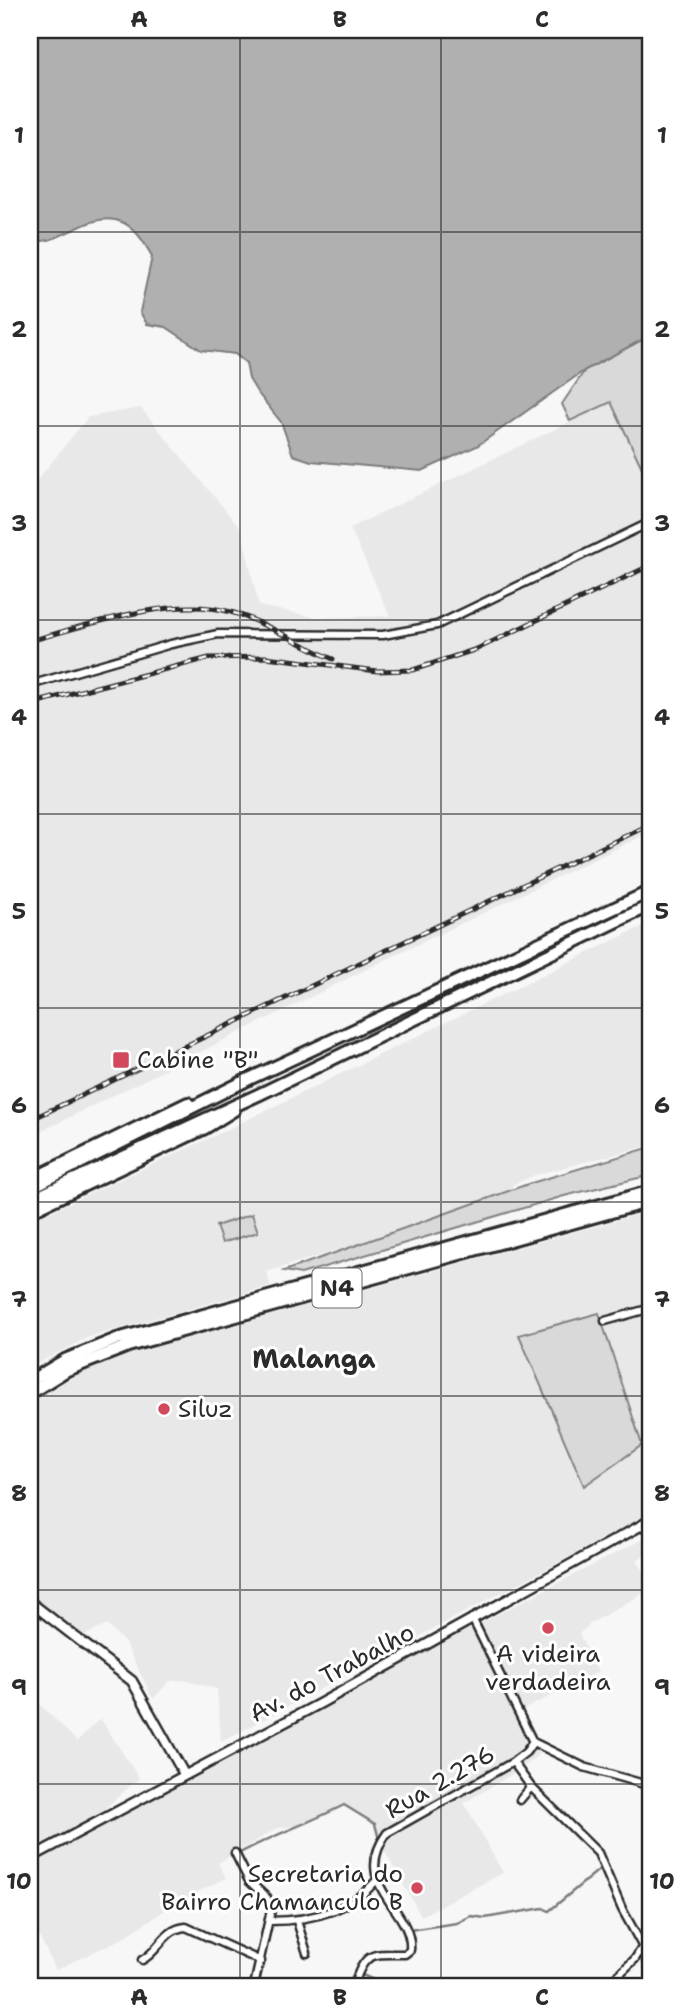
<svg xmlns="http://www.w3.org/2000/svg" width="681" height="2016" viewBox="0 0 681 2016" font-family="'Shantell Sans',sans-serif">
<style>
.built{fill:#e8e8e8}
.green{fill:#d9d9d9;stroke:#828282;stroke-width:2}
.water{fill:#b0b0b0;stroke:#7b7b7b;stroke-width:2}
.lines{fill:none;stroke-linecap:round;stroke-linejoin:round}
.stream{stroke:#7b7b7b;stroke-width:2.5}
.street-casing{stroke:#2b2b2b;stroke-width:11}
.secondary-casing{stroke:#2b2b2b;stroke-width:13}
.highway-casing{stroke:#2b2b2b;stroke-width:16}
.street{stroke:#fff;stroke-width:6}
.secondary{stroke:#fff;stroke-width:8}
.highway{stroke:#fff;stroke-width:10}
.rail-casing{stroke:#2b2b2b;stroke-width:5}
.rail{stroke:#fff;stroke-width:2.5;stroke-dasharray:8;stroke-linecap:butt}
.grid{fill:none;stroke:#2b2b2b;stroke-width:2;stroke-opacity:0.55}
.poi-dot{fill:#d1495b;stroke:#fff;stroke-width:2.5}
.labels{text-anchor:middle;stroke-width:6;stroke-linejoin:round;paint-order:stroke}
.shield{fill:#fff;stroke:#6b6b6b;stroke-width:2}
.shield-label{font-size:23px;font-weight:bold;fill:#2b2b2b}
.poi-label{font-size:24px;fill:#2b2b2b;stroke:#fff;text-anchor:start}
.street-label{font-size:24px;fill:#2b2b2b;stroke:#fff}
.neighbourhood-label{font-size:26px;font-weight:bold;fill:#2b2b2b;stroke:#fff}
.neatline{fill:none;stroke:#2b2b2b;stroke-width:2.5}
.grid-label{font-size:23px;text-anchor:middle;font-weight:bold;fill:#2b2b2b}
</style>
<rect width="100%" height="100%" fill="#f7f7f7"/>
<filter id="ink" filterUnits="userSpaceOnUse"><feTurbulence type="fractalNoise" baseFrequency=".0143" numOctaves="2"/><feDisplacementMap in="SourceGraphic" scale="14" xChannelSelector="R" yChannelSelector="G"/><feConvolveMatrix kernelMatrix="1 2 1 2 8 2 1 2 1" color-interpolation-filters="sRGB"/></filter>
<g filter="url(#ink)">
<path class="built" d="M611,402L651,487V832L371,967L30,1137V489L88,417L141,408L241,529L259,606L320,618L390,616L350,528Z
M651,922V1145L535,1175L512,1185L515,1196L266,1272L271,1286L89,1337L30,1367V1221L214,1136Z
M651,1211V1513L221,1742L217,1689L183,1680L170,1681L153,1699L125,1643L107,1625L83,1636L30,1594V1405L48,1391L98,1363Z
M651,1535V1550L637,1560L651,1589L591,1623L579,1634L598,1672L523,1710L539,1755L521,1769L464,1803L503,1873L421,1916L384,1850L375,1823L344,1804L305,1825L278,1828L235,1853L218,1863L226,1878L176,1903L123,1938L56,1970L30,1918V1863L165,1786Z
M30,1695L77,1741L100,1718L139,1778L89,1823L30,1855Z"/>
<path class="green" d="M651,335V487L611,402L570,421L562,404L585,370Z
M651,1147V1175L564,1196L301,1274L284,1271L528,1184Z
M252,1214L258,1232L222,1243L216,1226Z
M599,1313L642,1445L584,1486L519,1335Z"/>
<path class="water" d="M30,30H651V335L585,370L477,446L422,471L311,461L293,455L281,422L257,392L249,379L246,363L235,354L201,350L166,327L147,324L140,312L152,257C135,222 115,209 77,228C61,235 48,244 30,240Z"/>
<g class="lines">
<path class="stream" d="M239,1857L238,1854C273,1835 309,1823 344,1805L375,1824L380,1843
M609,1872L622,1901
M409,1930L457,1923L471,1916L485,1918L543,1908L549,1911L601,1868
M360,1974L387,1986"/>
<g class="street-casing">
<path id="street" d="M30,685L171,644L218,634L383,635L437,625L651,522
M605,1321L651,1308
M533,1742L584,1767L651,1786
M513,1762L531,1787L598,1853L622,1909L644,1949L651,1974
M520,1800L531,1787
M235,1853L249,1881L267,1898L271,1910L254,1986
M269,1921C308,1921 349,1912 376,1881
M297,1921L307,1953
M142,1960C160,1951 163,1929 186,1927L261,1961
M354,1986C364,1950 374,1954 405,1954L410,1950C414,1909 349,1886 387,1833L513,1762L526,1752L533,1742L472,1618
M607,1986L635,1959L643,1946"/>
</g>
<g class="secondary-casing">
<path id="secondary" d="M30,1602L132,1681L184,1774
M30,1858L319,1704L651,1520"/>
</g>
<g class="highway-casing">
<path id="highway" d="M30,1180L188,1103
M30,1188L249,1079L651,891
M30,1200L260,1094L651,905
M30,1211L205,1128L234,1110
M30,1381L65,1360L117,1339L651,1191
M30,1393L67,1370L128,1346L651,1201"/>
</g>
<use href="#street" class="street"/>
<use href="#secondary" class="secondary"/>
<use href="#highway" class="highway"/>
<g class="rail-casing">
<path id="rail" d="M30,641C88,625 172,595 231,612C267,623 298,644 333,659
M30,704L209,658L266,657L377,671L413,670L477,649L651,565
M30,1120L651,824"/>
</g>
<use href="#rail" class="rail"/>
</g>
</g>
<path class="grid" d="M240,30V1986M441,30V1986M30,232H651M30,426H651M30,620H651M30,814H651M30,1008H651M30,1202H651M30,1396H651M30,1590H651M30,1784H651"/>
<g class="poi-dot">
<rect x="112" y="1051" width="18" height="18" rx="3.5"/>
<circle cx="164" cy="1409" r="7"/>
<circle cx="548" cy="1628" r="7"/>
<circle cx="417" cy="1888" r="7"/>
</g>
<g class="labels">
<rect class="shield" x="312.5" y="1268.5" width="49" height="39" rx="5"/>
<g class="shield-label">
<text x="337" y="1296">N4</text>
</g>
<g class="poi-label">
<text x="137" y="1068">Cabine "B"</text>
<text x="178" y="1417">Siluz</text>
<text x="548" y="1662" text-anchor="middle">A videira<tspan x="548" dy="28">verdadeira</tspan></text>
<text x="403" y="1882" text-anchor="end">Secretaria do<tspan x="403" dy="28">Bairro Chamanculo B</tspan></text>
</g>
<g class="street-label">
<text transform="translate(332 1673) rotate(-28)" y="8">Av. do Trabalho</text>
<text transform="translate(440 1782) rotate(-30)" y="8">Rua 2.276</text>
</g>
<g class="neighbourhood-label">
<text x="314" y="1368">Malanga</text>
</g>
</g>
<rect width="681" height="2016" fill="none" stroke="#fff" stroke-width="77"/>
<rect x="38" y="38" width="604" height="1940" class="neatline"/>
<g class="grid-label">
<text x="139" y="27">A</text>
<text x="340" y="27">B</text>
<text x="542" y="27">C</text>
<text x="19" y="143">1</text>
<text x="662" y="143">1</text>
<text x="19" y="337">2</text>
<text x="662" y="337">2</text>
<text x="19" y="531">3</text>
<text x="662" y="531">3</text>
<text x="19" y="725">4</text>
<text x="662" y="725">4</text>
<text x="19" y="919">5</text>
<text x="662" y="919">5</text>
<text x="19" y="1113">6</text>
<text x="662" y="1113">6</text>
<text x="19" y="1307">7</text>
<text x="662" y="1307">7</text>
<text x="19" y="1501">8</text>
<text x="662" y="1501">8</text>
<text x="19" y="1695">9</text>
<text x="662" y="1695">9</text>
<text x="19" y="1889">10</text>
<text x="662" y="1889">10</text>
<text x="139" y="2005">A</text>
<text x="340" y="2005">B</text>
<text x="542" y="2005">C</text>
</g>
</svg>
